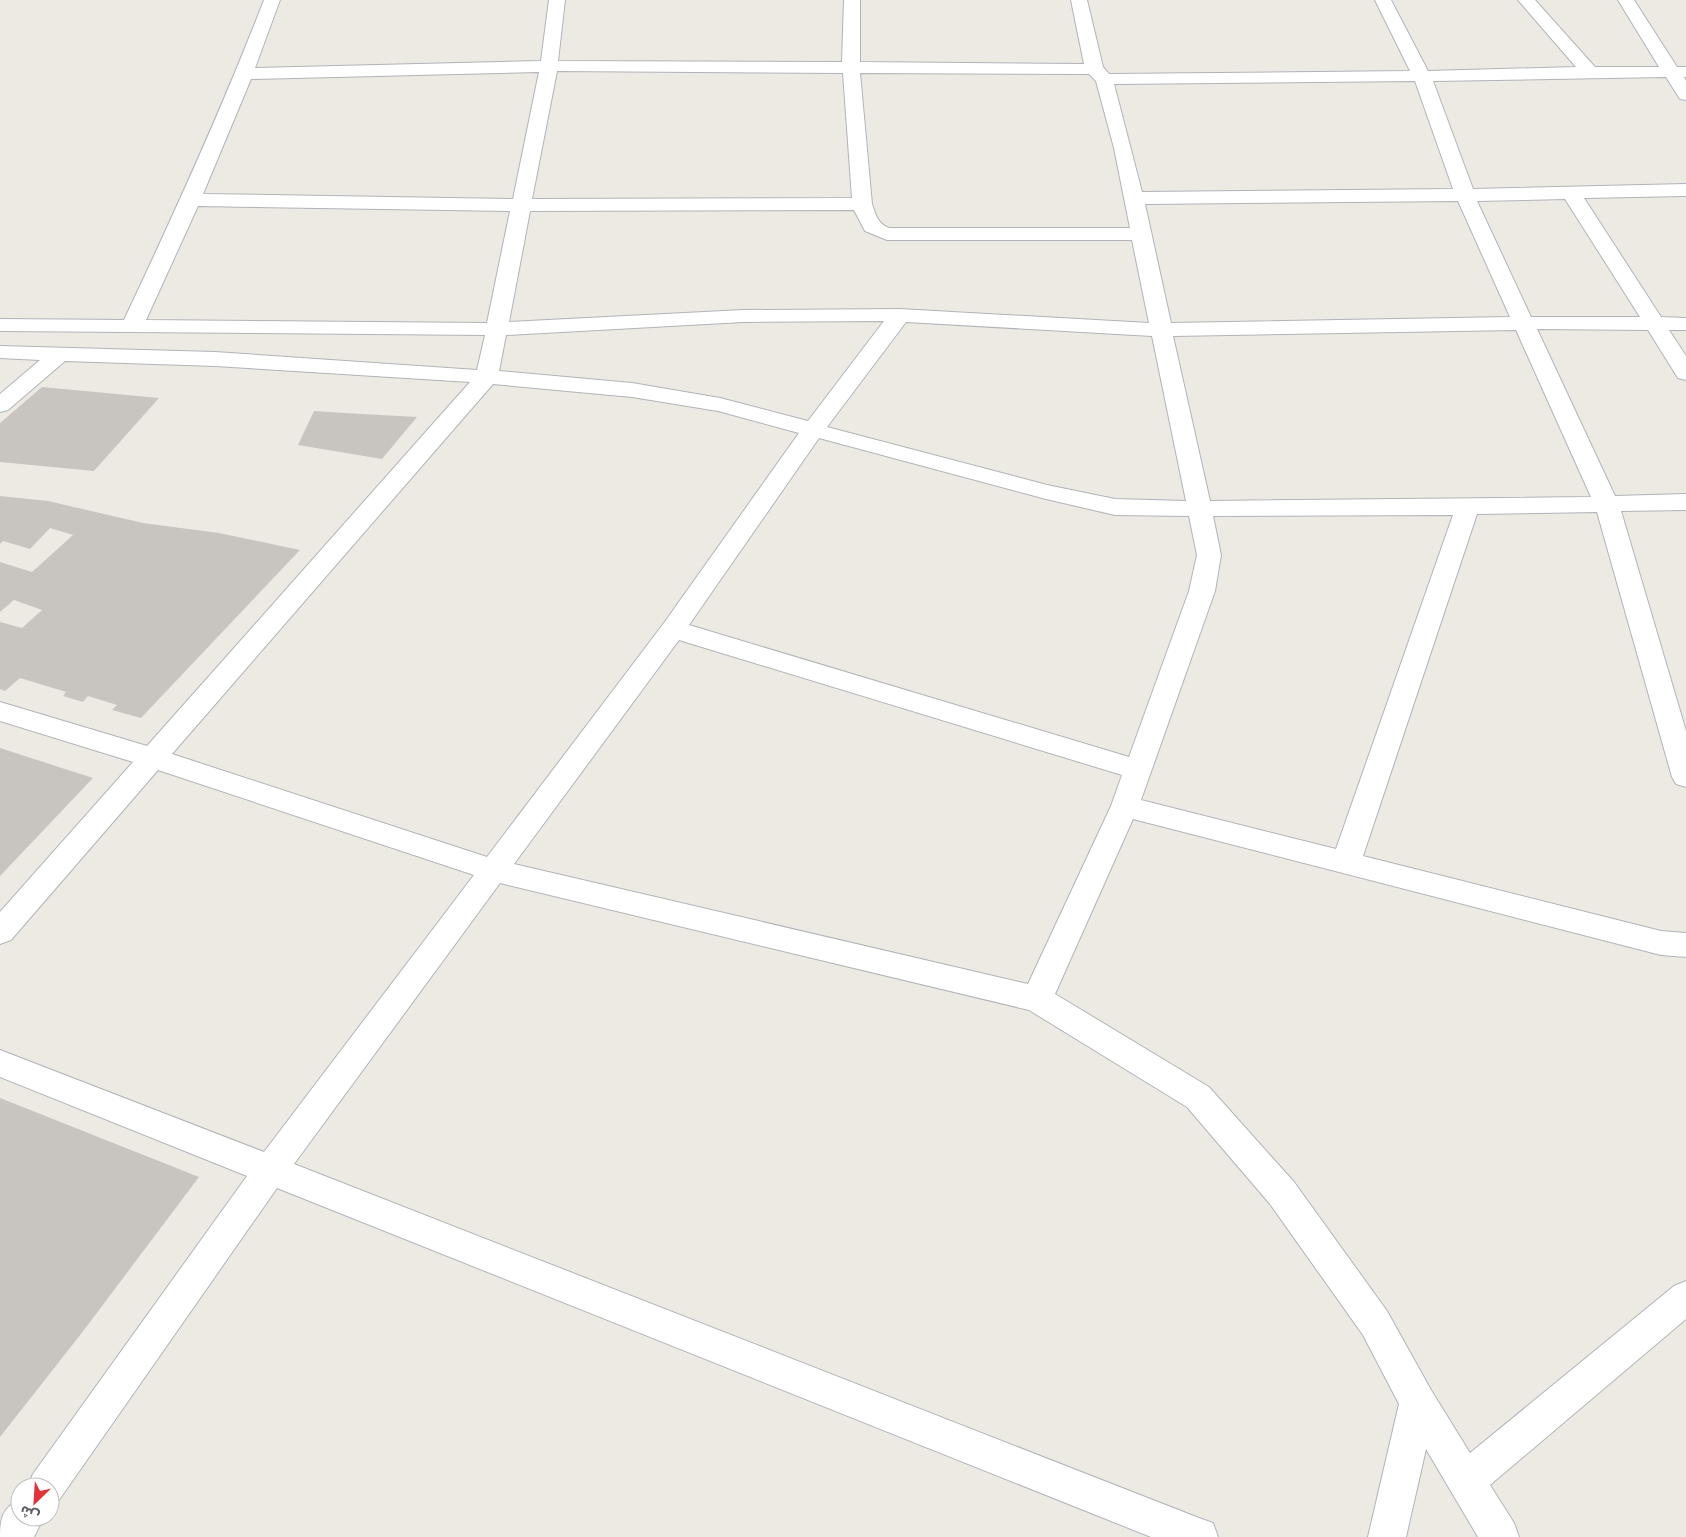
<svg xmlns="http://www.w3.org/2000/svg" width="1686" height="1537" viewBox="0 0 1686 1537" font-family="'Space Grotesk','Noto Sans Arabic',sans-serif">
<style>
.building{fill:#c8c5c0}
.lines{fill:none;stroke-linecap:round;stroke-linejoin:round}
.minor-casing{stroke:#b0b4b8;stroke-width:2}
.minor{fill:#fff;fill-rule:evenodd}
</style>
<rect width="100%" height="100%" fill="#edeae3"/>
<path class="building" d="M42,387L159,398L94,471L0,462V423Z
M314,411L344,413L417,417L382,459L298,445Z
M0,496L48,501L143,523L219,533L300,550L141,718L112,710L117,705L88,696L83,702L63,696L66,692L20,678L5,691L0,689V622L22,628L42,610L14,600L0,612V562L32,572L73,535L50,528L30,549L3,541L0,544Z
M0,748L93,778L0,876Z
M0,1098L199,1177L84,1330L0,1437Z"/>
<g class="lines">
<g class="minor-casing">
<path id="minor" d="M264,0H280L255,68L541,61L549,0H565L558,61L842,62L844,0H860V62L1084,64L1071,0H1087L1103,67L1109,74L1410,71L1375,0H1391L1428,71L1576,67L1518,0H1535L1595,67H1659L1618,0H1634L1677,67H1686V77H1684L1686,81V100L1680,99L1666,77L1433,81L1473,189L1686,184V196L1584,198L1661,317L1686,318V330H1669L1686,356V380L1678,378L1648,330L1537,329L1615,496L1686,494V510L1621,511L1686,731V787L1676,784L1672,777L1597,512L1477,514L1363,856L1661,931L1686,933V957L1661,955L1133,819L1055,994L1209,1087L1294,1182L1387,1311L1431,1390L1470,1453L1674,1286L1686,1281V1319L1490,1485L1514,1523L1519,1537H1478L1426,1449L1406,1537H1368L1399,1404L1363,1335L1270,1204L1187,1107L1029,1010L500,883L294,1164L1199,1518L1213,1523L1218,1537H1151L277,1188L59,1500L50,1504V1487H27L33,1474L247,1176L0,1077V1050L264,1152L474,875L158,770L11,940L0,944V912L133,762L0,721V702L147,746L470,382L215,366L65,361L8,410L0,412V394L40,360L0,358V346L215,352L477,370L485,335L0,331V319L124,320C174,214 222,109 264,0ZM557,71L843,73L852,198L532,199ZM539,72L513,199L203,194L251,79ZM860,73L1089,74L1096,81L1114,148L1130,228H889C877,223 876,215 872,204ZM1415,81L1453,189L1142,192L1114,84ZM1565,199L1640,317H1531L1477,201ZM1458,201L1510,317L1171,323L1145,204ZM198,206L510,211L487,323L146,320ZM854,210L865,231L887,240H1132L1149,323L900,309L743,310L509,322L530,211ZM884,321L808,421L720,398L632,383L499,371L506,335L743,322ZM906,322L1152,336L1186,501L1115,499L1047,485L827,427ZM1516,330L1591,497L1210,501L1173,336ZM493,384L632,397L718,411L799,433L664,623L487,857L172,754ZM819,438L1046,499L1115,515L1189,516L1197,555L1189,591L1129,757L689,625ZM1453,515L1336,849L1141,800L1215,591L1221,555L1213,516ZM679,640L1122,775L1111,806L1028,984L514,864Z
M20,1500V1517H44L34,1537H0C0,1520 2,1507 20,1500Z"/>
</g>
<use href="#minor" class="minor"/>
</g>
<g transform="translate(35 1502) rotate(205)"><circle r="24" fill="#ffffff" stroke="#bdbfc1"/>
<path d="M0-4L9 19L0 12L-9 19Z" fill="#e43239"/>
<text y="-8" font-size="14" font-weight="bold" text-anchor="middle" fill="#5b5f63">ش</text>
</g>
</svg>
